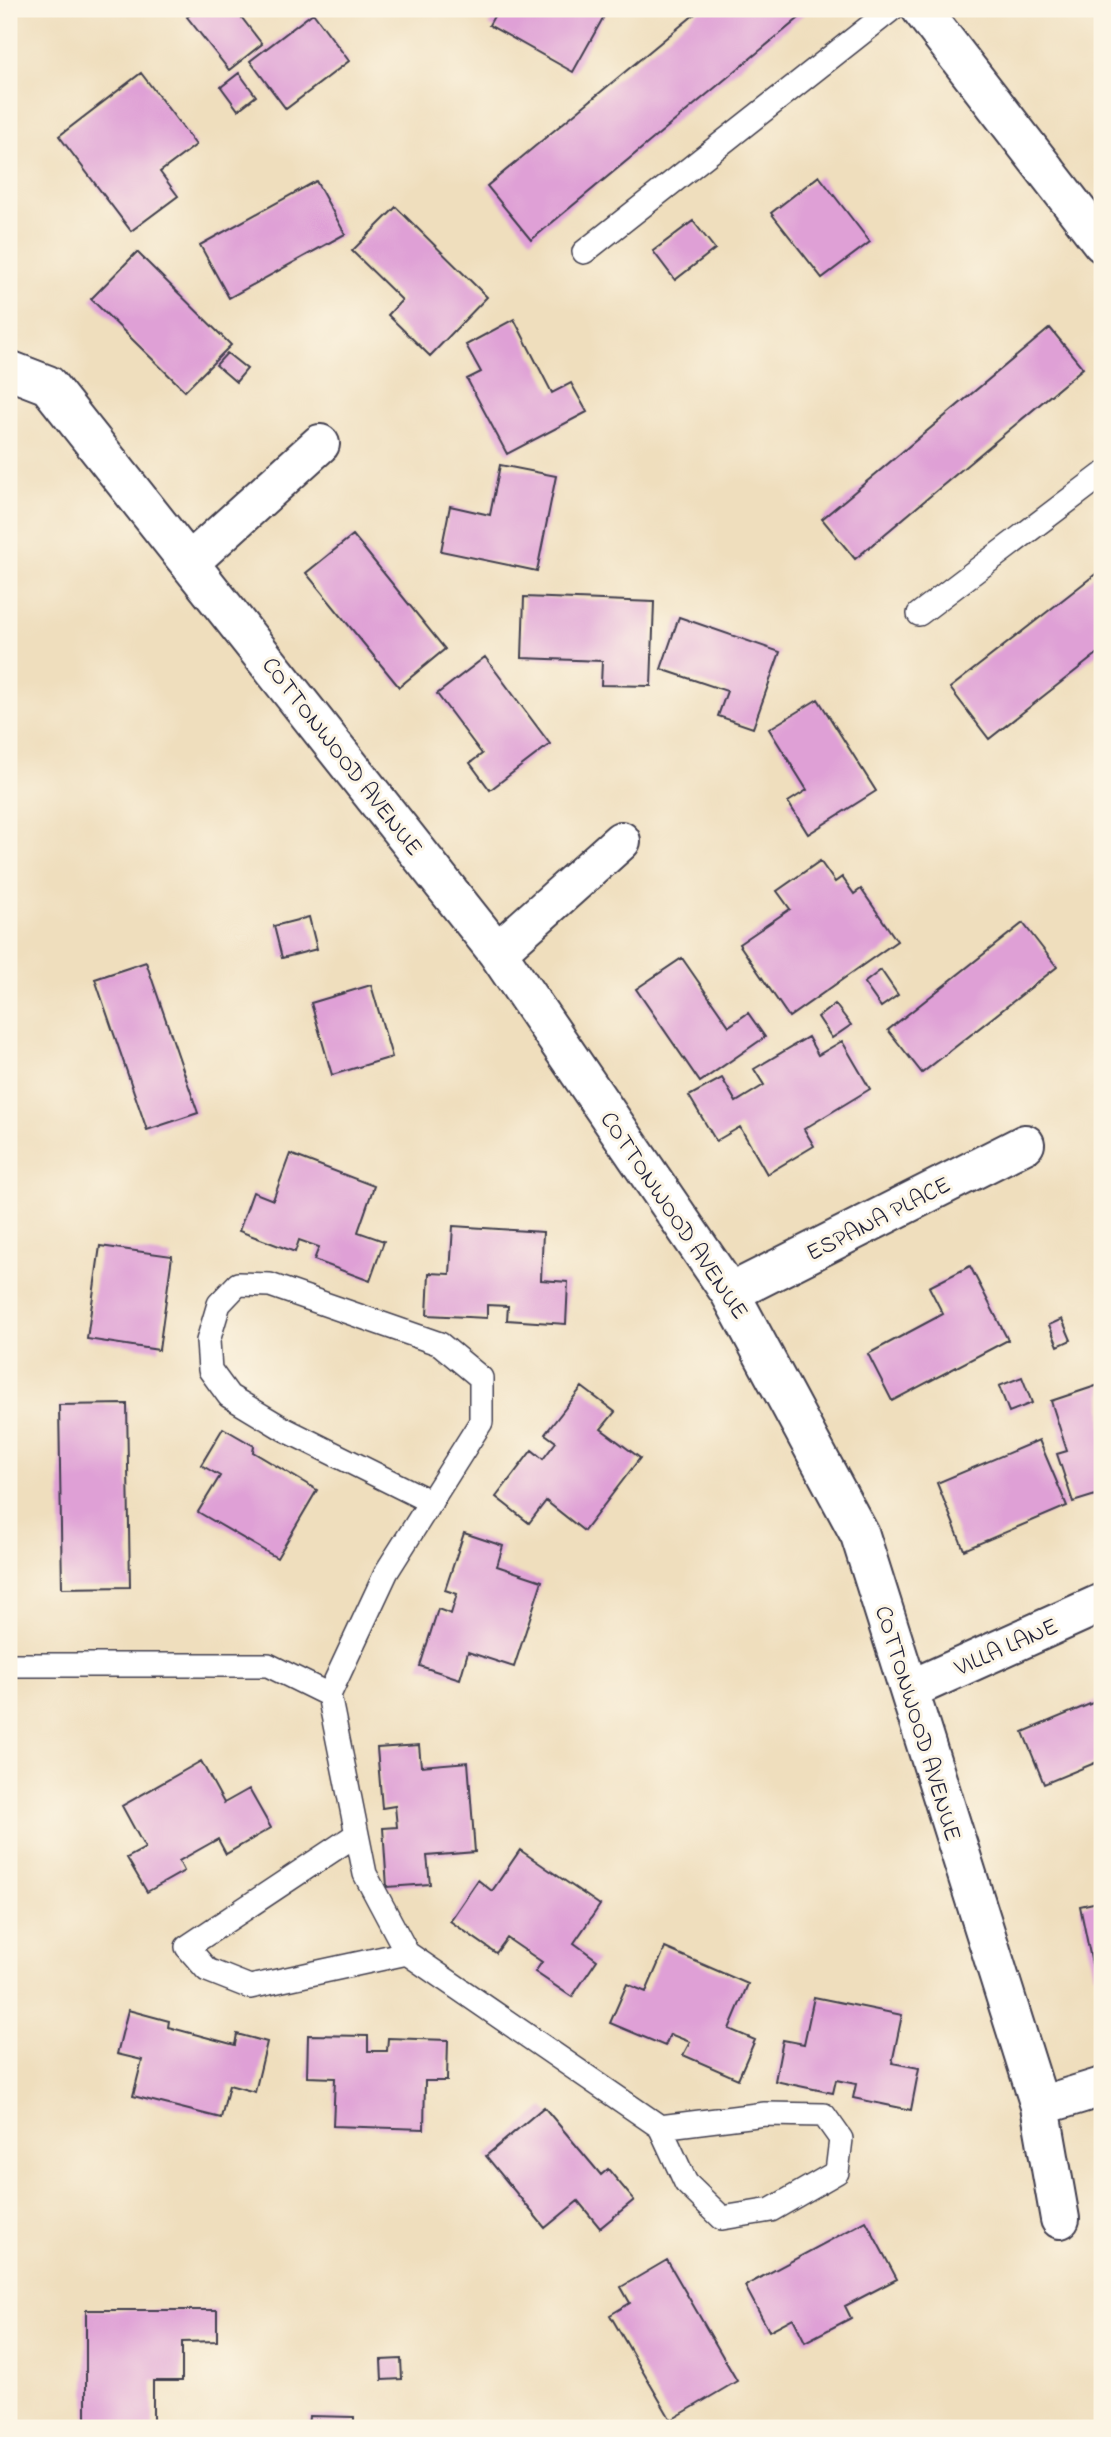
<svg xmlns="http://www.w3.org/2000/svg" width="1111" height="2437" viewBox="0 0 1111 2437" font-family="'Indie Flower',sans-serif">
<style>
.building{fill:#dfa0d6}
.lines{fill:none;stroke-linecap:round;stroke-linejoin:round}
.lane-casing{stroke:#413e4e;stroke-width:26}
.street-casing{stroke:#413e4e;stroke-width:42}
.lane{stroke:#fff;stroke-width:23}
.street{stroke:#fff;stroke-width:38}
.labels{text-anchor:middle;stroke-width:6;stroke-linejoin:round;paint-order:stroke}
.street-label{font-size:24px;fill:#22223b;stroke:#fcf5e5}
</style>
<rect width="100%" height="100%" fill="#fcf5e5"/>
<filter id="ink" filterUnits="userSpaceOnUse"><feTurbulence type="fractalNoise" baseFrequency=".0143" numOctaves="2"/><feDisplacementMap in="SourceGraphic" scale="14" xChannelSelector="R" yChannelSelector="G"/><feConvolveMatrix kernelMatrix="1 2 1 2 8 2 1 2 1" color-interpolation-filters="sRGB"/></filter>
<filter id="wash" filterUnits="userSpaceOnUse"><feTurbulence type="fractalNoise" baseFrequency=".00686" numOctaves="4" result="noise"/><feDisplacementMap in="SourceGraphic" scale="28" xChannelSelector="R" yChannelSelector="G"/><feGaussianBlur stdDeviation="1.57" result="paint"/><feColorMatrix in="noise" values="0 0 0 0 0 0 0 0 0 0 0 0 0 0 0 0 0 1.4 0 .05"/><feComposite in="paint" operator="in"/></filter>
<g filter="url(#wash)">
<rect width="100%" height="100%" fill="#efdebd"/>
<g id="blocks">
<path class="building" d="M198,9H235L262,44L229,70L187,17Z
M498,9H608L573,72L489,25Z
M701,9H810L531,240L487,186Z
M313,13L349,61L286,109L250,61Z
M141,73L196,145L160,172L178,196L131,231L59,136Z
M239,73L256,96L238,110L221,87Z
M819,176L870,242L822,278L771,213Z
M316,181L345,234L229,298L200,245Z
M396,207L487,297L430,356L388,315L402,300L352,251Z
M693,221L715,249L675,280L653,251Z
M137,252L231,345L185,391L91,299Z
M514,319L552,393L571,383L587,412L507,454L467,379L481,372L466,345Z
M1050,328L1083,368L855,559L822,519Z
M227,353L247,369L236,382L216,365Z
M500,465L556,476L537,571L441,551L450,506L490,515Z
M353,535L445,649L399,687L306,573Z
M1102,569V650L989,739L950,688Z
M524,597L654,602L651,686L601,685L602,661L522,658Z
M679,617L780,652L753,728L718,716L727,691L661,669Z
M485,657L550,744L490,790L470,763L482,754L437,694Z
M818,699L876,791L808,834L788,802L807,790L769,729Z
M820,861L835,882L842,877L854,894L861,889L897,941L789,1017L739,944L790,909L777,891Z
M309,917L317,949L282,958L274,926Z
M1023,923L1057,967L922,1073L888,1030Z
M682,958L729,1026L748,1013L765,1037L700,1082L636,989Z
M146,962L198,1113L147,1130L95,979Z
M881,970L898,995L881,1007L864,983Z
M371,985L392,1057L332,1075L311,1003Z
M835,1004L851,1025L832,1038L818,1017Z
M808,1037L818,1055L842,1041L870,1089L804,1129L814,1146L767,1174L740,1127L716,1141L689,1096L722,1078L736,1102L764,1085L754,1069Z
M290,1154L374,1186L358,1232L384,1241L370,1281L314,1260L319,1247L299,1240L295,1252L239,1231L253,1192L273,1200Z
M453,1226L543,1232L541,1280L568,1282L566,1324L507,1320L508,1306L487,1305V1318L427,1315L429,1273L450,1274Z
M100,1246L172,1256L159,1350L87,1339Z
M970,1266L1008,1340L892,1401L868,1354L943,1314L929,1287Z
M1062,1319L1071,1340L1058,1346L1049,1325Z
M1022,1377L1032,1403L1009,1412L999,1386Z
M1102,1384V1493L1073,1502L1057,1454L1067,1451L1051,1401Z
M582,1387L615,1412L601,1429L640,1458L584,1531L546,1501L529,1523L496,1497L532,1450L543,1459L556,1442L545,1434Z
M127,1404L130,1587L62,1588L59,1405Z
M223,1428L254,1446L253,1452L317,1490L277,1558L198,1512L220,1476L201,1465Z
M1039,1440L1067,1506L964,1550L937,1483Z
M464,1533L503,1546L497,1566L542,1581L514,1667L468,1652L460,1679L420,1666L438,1609L451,1614L457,1594L445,1590Z
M1102,1699V1760L1044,1784L1023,1732Z
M419,1745L421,1766L468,1762L475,1852L427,1856L430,1884L387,1887L383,1828L397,1827L395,1806L382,1808L377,1748Z
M201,1761L224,1803L249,1789L271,1828L226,1854L218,1839L179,1861L184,1871L147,1892L127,1858L145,1848L122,1806Z
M520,1850L600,1905L574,1943L597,1960L572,1997L535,1972L542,1962L507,1938L496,1953L450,1921L478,1880L492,1891Z
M1102,1901V1972L1094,1974L1080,1906Z
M665,1948L748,1984L729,2029L755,2040L738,2079L683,2055L690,2042L670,2034L665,2046L610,2023L627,1984L646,1992Z
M814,1997L902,2015L892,2063L919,2068L911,2110L853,2098L856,2084L836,2080L833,2093L775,2081L783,2040L804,2044Z
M128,2010L169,2021L168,2027L235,2045L237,2034L267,2042L255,2092L229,2085L221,2118L133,2096L142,2060L117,2054Z
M308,2035L368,2036V2051H387L388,2038L448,2040L447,2081H425L424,2129L333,2126L335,2078L307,2077Z
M544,2107L601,2175L608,2169L634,2200L600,2228L578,2201L545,2228L486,2156Z
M866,2221L897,2279L845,2306L851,2318L805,2342L793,2318L769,2331L745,2286Z
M667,2260L737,2381L671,2420L610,2315L630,2303L621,2287Z
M86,2310H217V2341L182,2342V2381H153V2428H86Z
M401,2359L402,2379L382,2380L381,2360Z
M309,2416L354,2417V2428H308Z"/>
</g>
</g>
<g filter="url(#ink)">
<use href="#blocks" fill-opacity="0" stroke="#413e4e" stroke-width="2"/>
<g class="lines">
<g class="lane-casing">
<path id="lane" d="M584,252L892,9
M919,614L1102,475
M9,1665H268L329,1695L365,1874L407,1953L660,2127L686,2183L722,2218L771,2210L837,2172L841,2139L824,2115L765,2114L660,2127
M329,1695L387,1571L481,1422V1378L440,1344L270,1285L238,1284L219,1304L208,1341L210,1370L229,1396L284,1429L431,1502
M357,1834L187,1947L207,1970L250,1987L407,1953"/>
</g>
<g class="street-casing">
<path id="street" d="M921,9L1102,243
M9,370L48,385L497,952L730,1293L860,1535L1040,2106L1060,2219
M190,562L320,444
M497,952L621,841
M730,1293L1025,1144
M909,1690L1102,1603
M1040,2106L1102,2087"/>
</g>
<use href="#lane" class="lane"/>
<use href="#street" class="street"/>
</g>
</g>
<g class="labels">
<g class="street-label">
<text transform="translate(343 756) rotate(52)" y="8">COTTONWOOD AVENUE</text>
<text transform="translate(675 1215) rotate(56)" y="8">COTTONWOOD AVENUE</text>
<text transform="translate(878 1218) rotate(-27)" y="8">ESPANA PLACE</text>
<text transform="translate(1006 1646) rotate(-24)" y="8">VILLA LANE</text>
<text transform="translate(919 1723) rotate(73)" y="8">COTTONWOOD AVENUE</text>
</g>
</g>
<rect width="1111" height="2437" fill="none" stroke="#fcf5e5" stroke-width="35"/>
</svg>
